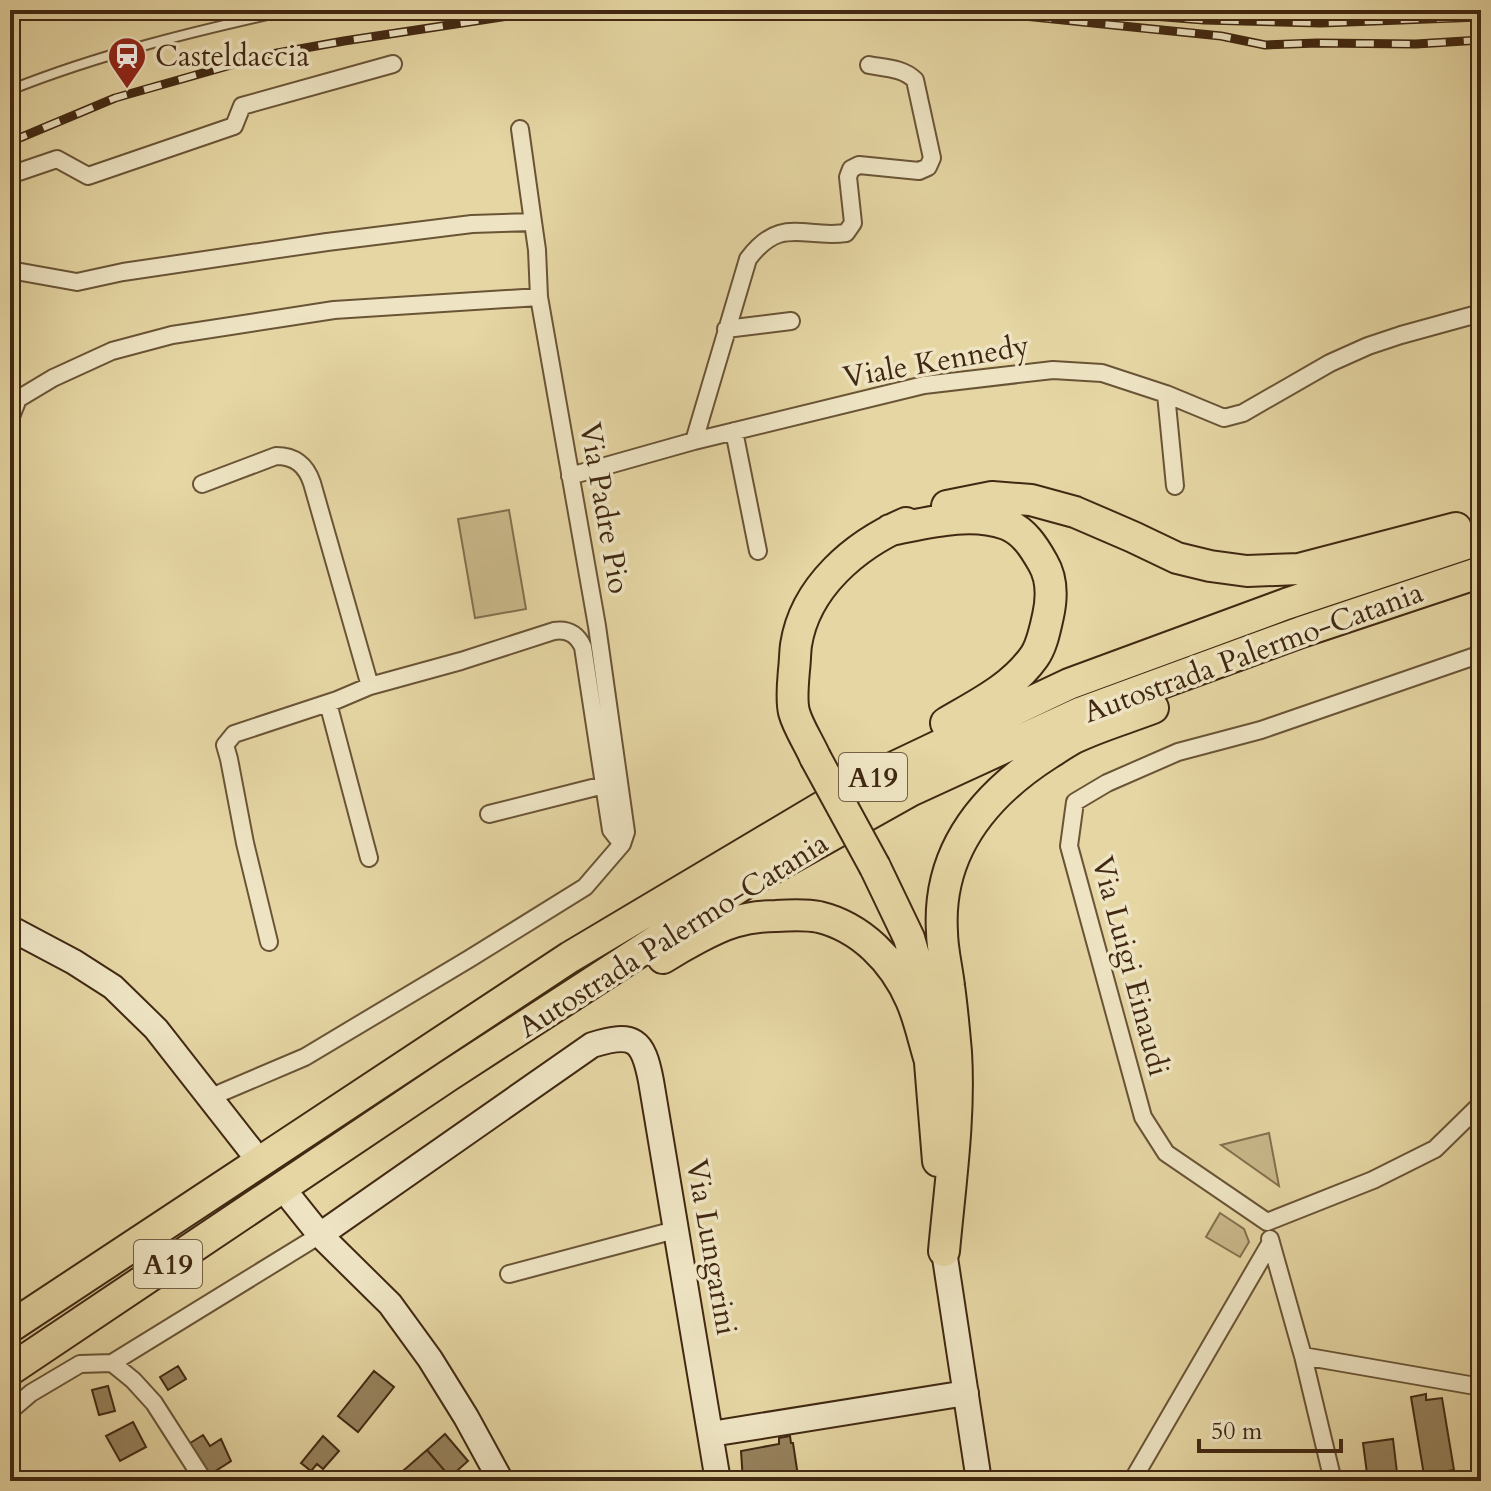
<svg xmlns="http://www.w3.org/2000/svg" width="1491" height="1491" viewBox="0 0 1491 1491" font-family="Cardo,serif">
<style>
.green{fill:#c9b88a;stroke:#85704e;stroke-width:2}
.building{fill:#96825d;stroke:#412812;stroke-width:2}
.lines{fill:none;stroke-linecap:round;stroke-linejoin:round}
.lane-casing{stroke:#6a5436;stroke-width:12}
.street-casing{stroke:#6a5436;stroke-width:20}
.secondary-casing{stroke:#412812;stroke-width:28}
.highway-casing{stroke:#412812;stroke-width:34}
.lane{stroke:#eee4c3;stroke-width:8}
.street{stroke:#eee4c3;stroke-width:16}
.secondary{stroke:#eee4c3;stroke-width:24}
.highway{stroke:#e5d6a3;stroke-width:30}
.rail-casing{stroke:#412812;stroke-width:9}
.rail{stroke:#eee4c3;stroke-width:6;stroke-dasharray:18;stroke-linecap:butt}
.highway-bridge-casing{stroke:#412812;stroke-width:34;stroke-linecap:butt}
.highway-bridge{stroke:#e5d6a3;stroke-width:30}
.labels{text-anchor:middle;stroke-width:7;stroke-linejoin:round;paint-order:stroke}
.shield{fill:#eee4c3;stroke:#756047;stroke-width:2}
.shield-label{font-size:28px;font-weight:bold;fill:#412812}
.poi-label{font-size:30px;fill:#412812;stroke:#eee4c3;text-anchor:start}
.street-label{font-size:30px;fill:#412812;stroke:#eee4c3}
</style>
<rect width="100%" height="100%" fill="#e5d6a3"/>
<filter id="stains"><feTurbulence type="fractalNoise" baseFrequency=".0025" numOctaves="4"/><feColorMatrix values="0 0 0 0 .2 0 0 0 0 .09 0 0 0 0 .02 0 0 0 .5 -.17"/></filter>
<radialGradient id="worn" r=".72"><stop offset=".6" stop-color="#630" stop-opacity="0"/><stop offset="1" stop-color="#630" stop-opacity=".3"/></radialGradient>
<path class="green" d="M509,510L526,609L475,618L458,519Z
M1269,1133L1279,1186L1221,1145Z
M1220,1213L1244,1229L1249,1242L1240,1257L1206,1237Z"/>
<path class="building" d="M178,1366L186,1379L168,1390L160,1377Z
M374,1371L394,1387L358,1432L338,1416Z
M108,1386L115,1411L99,1415L92,1390Z
M1426,1394V1400L1442,1398L1454,1470L1424,1475L1411,1397Z
M133,1422L146,1447L120,1461L106,1436Z
M445,1434L468,1461L450,1477L427,1450Z
M203,1435L210,1446L221,1439L231,1461L206,1477L187,1445Z
M323,1436L339,1451L323,1469L317,1464L311,1471L301,1463Z
M790,1436L791,1443H793L798,1476L759,1481H743L741,1451L779,1444V1438Z
M1393,1439L1398,1481H1368L1363,1443Z
M427,1450L450,1477L446,1481H414L404,1470Z
M404,1470L414,1481H391Z
M1454,1470L1456,1481H1425L1424,1475Z"/>
<g class="lines">
<g class="lane-casing">
<path id="lane" d="M10,90C100,54 195,31 290,10"/>
</g>
<g class="street-casing">
<path id="street" d="M520,129L533,222
M10,175L57,159L88,176L234,126L242,106L393,64
M10,270L77,282L123,272L327,242L472,224L533,222L537,250L539,297L597,626L626,832L622,844L585,887L469,959L305,1057L211,1097
M726,329L791,321
M1166,394L1175,486
M10,419L18,399L53,378L112,351L172,335L334,310L539,297
M734,431L758,551
M694,441L748,259C781,215 804,239 846,233L853,223L848,177L851,169L859,165L919,171L928,167L932,158L915,80C903,68 885,68 869,65
M570,476L694,441L924,385L1053,370L1102,373L1166,394L1224,418L1243,413L1330,363L1368,346L1401,335L1481,313
M202,484L276,456C295,456 306,465 312,483L370,686
M328,703L369,858
M489,814L604,785
M269,942L245,843L229,759L225,745L234,734L337,700L370,686L461,661L554,631C568,629 577,634 583,647L611,830L622,844
M1267,1222L1166,1153L1143,1117L1069,846L1075,802L1107,783L1178,752L1261,730L1481,654
M1267,1222L1373,1180L1435,1149L1481,1104
M1270,1239L1303,1356L1333,1481
M509,1274L675,1230
M1303,1356L1481,1387
M112,1363L320,1235
M10,1411L31,1393L80,1364L112,1363L133,1380L154,1403L204,1481
M1132,1481L1271,1242"/>
</g>
<g class="secondary-casing">
<path id="secondary" d="M10,928L74,962L113,987L156,1029L250,1149
M292,1200L320,1235L390,1304L430,1359L466,1417L501,1481
M320,1235L592,1045C634,1032 643,1039 651,1081L718,1481
M944,1251L979,1481
M711,1434L966,1393"/>
</g>
<g class="highway-casing">
<path id="highway" d="M947,506L992,497L1031,500L1075,512L1133,537L1177,558L1210,566L1247,571L1299,569L1456,528
M890,530C927,523 969,511 1006,524C1024,531 1034,547 1043,563C1053,580 1052,598 1048,616C1045,629 1042,646 1034,657C1012,688 978,704 946,723
M815,757C809,743 798,727 794,712C791,700 793,682 794,670C795,662 795,653 796,645C805,587 855,545 906,523
M875,867L909,938L924,989L938,1161
M663,958C682,946 714,928 734,922C747,918 763,916 776,916C790,915 805,914 819,917C861,927 894,961 911,1000C920,1020 924,1043 931,1064
M944,1251C950,1185 960,1118 956,1052C954,1030 952,1007 949,986C947,968 942,949 942,932C937,852 984,795 1048,754C1056,749 1065,743 1074,738C1099,726 1127,718 1153,708
M10,1327L570,957L869,779L1069,684L1286,604L1481,539
M10,1370L448,1076L739,887L912,790L1082,712L1301,632L1481,572"/>
</g>
<use href="#lane" class="lane"/>
<use href="#street" class="street"/>
<use href="#secondary" class="secondary"/>
<use href="#highway" class="highway"/>
<g class="rail-casing">
<path id="rail" d="M926,10L1024,16L1221,36L1265,45L1317,43L1416,44L1481,40
M1113,13L1204,20L1321,23L1481,17
M10,142L115,98L266,55L344,41L508,16L597,10"/>
</g>
<use href="#rail" class="rail"/>
<g class="highway-bridge-casing">
<path id="highway-bridge" d="M815,757L875,867"/>
</g>
<use href="#highway-bridge" class="highway-bridge"/>
</g>
<defs>
<g id="station-pin" transform="scale(2)"><path d="M0 17L-7.5 6A9.5 9.5 0 1 1 7.5 6Z" fill="#8f2418" stroke="#eee4c3"/><path d="M-3-6H3Q5-6 5-4V2Q5 4 3 4L4.5 6H3L1.5 4h-3L-3 6H-4.5L-3 4Q-5 4-5 2V-4Q-5-6-3-6ZM-3.5-4v3h7v-3ZM-3.5 1v1.5H-2V1ZM2 1v1.5H3.5V1Z" fill="#fff"/></g>
</defs>
<g fill-rule="evenodd">
<use href="#station-pin" x="127" y="56"/>
</g>
<g class="labels">
<g class="shield">
<rect x="839" y="753" width="68" height="48" rx="6"/>
<rect x="134" y="1240" width="68" height="48" rx="6"/>
</g>
<g class="shield-label">
<text x="873" y="787">A19</text>
<text x="168" y="1274">A19</text>
</g>
<g class="poi-label">
<text x="155" y="66">Casteldaccia</text>
</g>
<g class="street-label">
<text transform="translate(936 361) rotate(-10)" y="10">Viale Kennedy</text>
<text transform="translate(605 508) rotate(80)" y="10">Via Padre Pio</text>
<text transform="translate(1253 652) rotate(-20)" y="10">Autostrada Palermo-Catania</text>
<text transform="translate(673 935) rotate(-32)" y="10">Autostrada Palermo-Catania</text>
<text transform="translate(1131 966) rotate(75)" y="10">Via Luigi Einaudi</text>
<text transform="translate(712 1247) rotate(80)" y="10">Via Lungarini</text>
</g>
</g>
<rect width="1491" height="1491" fill="none" stroke="#e5d6a3" stroke-width="40"/>
<rect x="12" y="12" width="1467" height="1467" fill="none" stroke="#412812" stroke-width="4"/>
<rect x="20" y="20" width="1451" height="1451" fill="none" stroke="#412812" stroke-width="2"/>
<path d="M1199 1439v12h142v-12" fill="none" stroke="#412812" stroke-width="4"/>
<text x="1211" y="1439" font-size="24" fill="#412812" stroke="#eee4c3" stroke-width="6" paint-order="stroke">50 m</text>
<rect width="100%" height="100%" filter="url(#stains)"/>
<rect width="100%" height="100%" fill="url(#worn)"/>
</svg>
